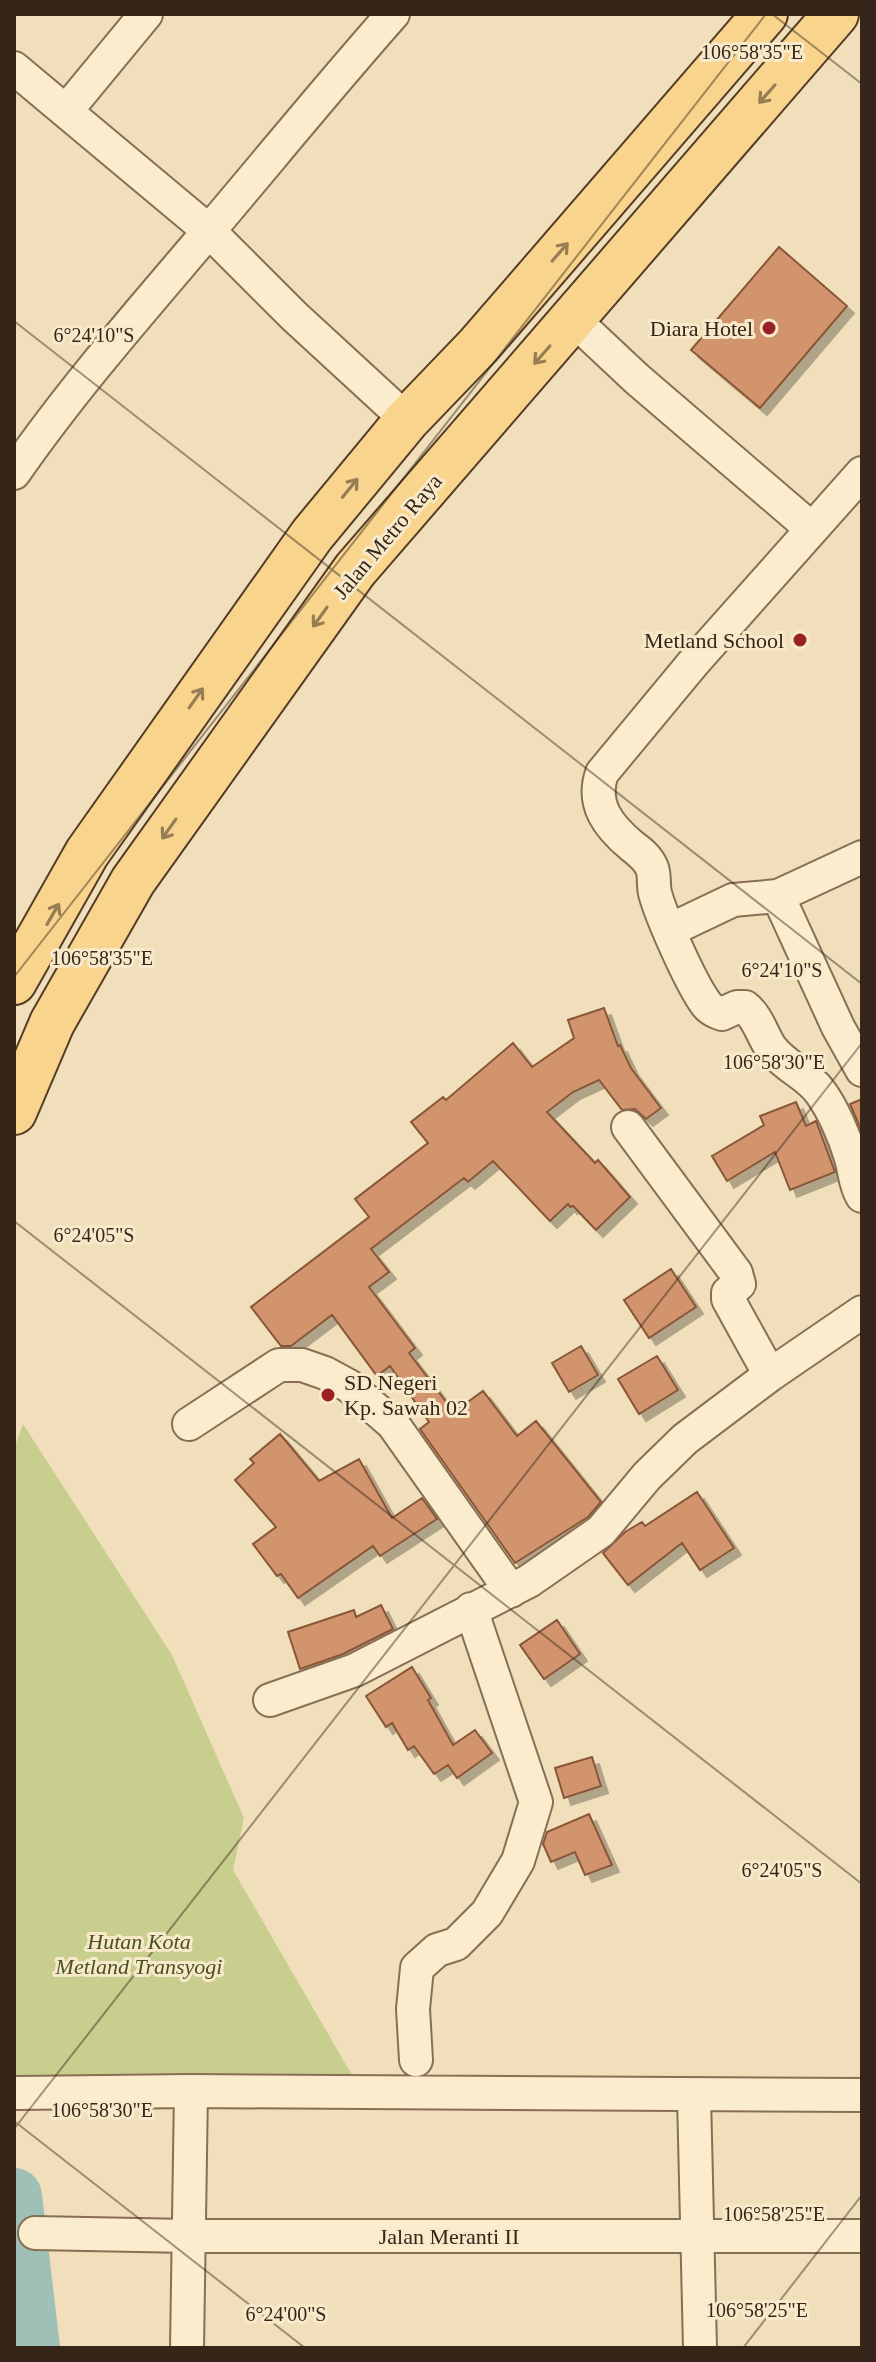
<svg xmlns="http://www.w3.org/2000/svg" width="876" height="2362" viewBox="0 0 876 2362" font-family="'Times New Roman',serif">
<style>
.green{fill:#c8ce8e}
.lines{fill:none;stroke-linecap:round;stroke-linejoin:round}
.river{stroke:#9fc0b6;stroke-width:56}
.building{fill:#d1946d;stroke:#885638;stroke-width:2;filter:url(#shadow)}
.minor-casing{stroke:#886e53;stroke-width:36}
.primary-casing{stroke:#543c28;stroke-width:48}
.minor{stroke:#fbeccd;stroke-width:32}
.primary{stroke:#f8d48d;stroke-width:44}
.oneway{stroke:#967d53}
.ticks{fill:none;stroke:#352619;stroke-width:2;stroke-opacity:0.45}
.poi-dot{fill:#9a2023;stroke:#f7e9c9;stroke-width:3}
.labels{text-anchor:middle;stroke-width:6;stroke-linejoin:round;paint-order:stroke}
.poi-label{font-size:22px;fill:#352619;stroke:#f7e9c9;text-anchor:end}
.street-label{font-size:22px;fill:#352619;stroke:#f7e9c9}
.park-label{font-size:22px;font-style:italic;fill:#47531f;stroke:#f7e9c9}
.ticks-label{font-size:20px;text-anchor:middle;fill:#352619;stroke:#f7e9c9;stroke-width:6;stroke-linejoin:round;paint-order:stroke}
</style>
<defs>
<filter id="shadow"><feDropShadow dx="7" dy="7" stdDeviation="0" flood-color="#0004"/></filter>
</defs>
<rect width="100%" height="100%" fill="#f0dfba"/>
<path class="green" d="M23,1424L172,1655L244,1818L233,1870L356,2082L14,2078V1449Z"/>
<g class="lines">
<path class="river" d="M14,2196L32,2348"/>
</g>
<path class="building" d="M779,247L847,306L760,408L691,350Z
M604,1008L618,1046L620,1045L631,1068L661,1108L646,1119L635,1109L622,1110L599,1080L573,1092L547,1112L595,1163L598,1160L630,1197L596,1230L573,1206L570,1207L568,1204L550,1221L493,1161L468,1182L464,1178L371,1249L389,1272L369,1287L415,1348L409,1353L454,1412L483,1391L517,1436L536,1421L601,1502L588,1517L515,1563L420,1429L429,1422L390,1366L377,1376L332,1315L291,1346H281L251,1307L369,1217L355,1199L428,1143L411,1122L443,1097L446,1100L513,1043L532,1067L574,1038L568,1020Z
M862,1099V1132L850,1104Z
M796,1102L806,1126L816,1121L835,1172L790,1190L775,1152L727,1181L712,1156L764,1125L760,1116Z
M671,1269L696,1307L649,1338L624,1300Z
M581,1346L598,1375L569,1392L552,1363Z
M657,1356L678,1390L639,1414L618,1379Z
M280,1434L319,1481L359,1459L392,1518L422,1498L437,1519L380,1556L373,1546L298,1598L281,1574L277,1576L253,1544L276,1527L235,1480L254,1463L250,1459Z
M697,1492L734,1548L700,1570L682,1543L628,1585L603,1553L625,1532L642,1522L645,1526Z
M381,1605L393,1629L343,1654L300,1669L288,1632L354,1610L356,1617Z
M557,1620L580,1654L544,1679L520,1645Z
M412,1667L431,1698L428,1700L453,1745L475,1730L492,1753L457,1778L448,1765L434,1774L414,1746L408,1750L392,1723L386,1727L366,1696Z
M592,1757L601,1786L564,1798L555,1768Z
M589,1814L612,1865L585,1875L575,1852L551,1862L543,1844L547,1832Z"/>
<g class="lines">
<g class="minor-casing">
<path id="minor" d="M14,68L209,231L294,316L407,420
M66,111L146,14
M573,319L637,379L812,529
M14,473C73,388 141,311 208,232C270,159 330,85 393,14
M862,473L694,662L602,773C591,804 608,826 632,846C640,852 648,858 652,868C655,876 653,885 655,893C661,916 692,986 707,1005C711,1010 716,1012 722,1014L737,1007H745C758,1017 762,1035 771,1048C785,1067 808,1074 821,1093C833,1110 844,1135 850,1155C855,1169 854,1183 862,1196
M778,896L838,1027L862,1070
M670,930L733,900L778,896L862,857
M628,1127L736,1273L739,1284L728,1293V1299L770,1375
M189,1424L279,1365H302L325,1373L349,1386L393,1424L511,1591
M270,1700L355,1670L529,1581L601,1531L647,1476L685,1439L770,1375L862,1312
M416,2060L413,2009L417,1968L437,1950L456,1944L487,1913L518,1861L536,1802L471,1609
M17,2093L191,2091L862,2095
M694,2096L700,2348
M35,2233L189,2236H862
M187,2348L191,2091"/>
</g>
<g class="primary-casing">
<path id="primary" d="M14,982L87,853L312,535L407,420L479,345L765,14
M14,1112L52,1023L133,881L355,570L836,14"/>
</g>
<use href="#minor" class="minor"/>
<use href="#primary" class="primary"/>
</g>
<defs><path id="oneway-shaft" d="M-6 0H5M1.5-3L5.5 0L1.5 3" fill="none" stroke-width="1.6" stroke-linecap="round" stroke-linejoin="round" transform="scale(2)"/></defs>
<g class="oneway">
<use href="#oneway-shaft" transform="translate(767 94) rotate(131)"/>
<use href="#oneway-shaft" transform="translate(560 252) rotate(-49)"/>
<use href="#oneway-shaft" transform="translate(542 355) rotate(131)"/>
<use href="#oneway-shaft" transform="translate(350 488) rotate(-51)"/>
<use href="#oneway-shaft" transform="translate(320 617) rotate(126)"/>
<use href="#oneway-shaft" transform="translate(196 698) rotate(-55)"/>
<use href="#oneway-shaft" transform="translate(169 829) rotate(125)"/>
<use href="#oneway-shaft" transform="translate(53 914) rotate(-60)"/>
</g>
<path class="ticks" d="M772,14L862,84M14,321L862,984M14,977L766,14M14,1221L862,1884M14,2121L305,2348M14,2129L862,1043M743,2348L862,2195"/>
<g class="poi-dot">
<circle cx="769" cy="328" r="8"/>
<circle cx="800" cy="640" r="8"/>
<circle cx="328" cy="1395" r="8"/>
</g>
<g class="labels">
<g class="poi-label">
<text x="753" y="336">Diara Hotel</text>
<text x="784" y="648">Metland School</text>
<text x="344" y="1390" text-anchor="start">SD Negeri<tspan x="344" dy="25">Kp. Sawah 02</tspan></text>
</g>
<g class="street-label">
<text transform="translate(387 536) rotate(-50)" y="8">Jalan Metro Raya</text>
<text x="449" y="2244">Jalan Meranti II</text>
</g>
<g class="park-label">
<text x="139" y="1949">Hutan Kota<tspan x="139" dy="25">Metland Transyogi</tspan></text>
</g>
</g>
<g class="ticks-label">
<text x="752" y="59">106°58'35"E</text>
<text x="94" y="342">6°24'10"S</text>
<text x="102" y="965">106°58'35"E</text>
<text x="782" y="977">6°24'10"S</text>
<text x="774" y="1069">106°58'30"E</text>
<text x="94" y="1242">6°24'05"S</text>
<text x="782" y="1877">6°24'05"S</text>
<text x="102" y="2117">106°58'30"E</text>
<text x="774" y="2221">106°58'25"E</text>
<text x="757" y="2317">106°58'25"E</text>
<text x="286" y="2321">6°24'00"S</text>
</g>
<rect width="876" height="2362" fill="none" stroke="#352619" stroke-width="32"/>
</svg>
